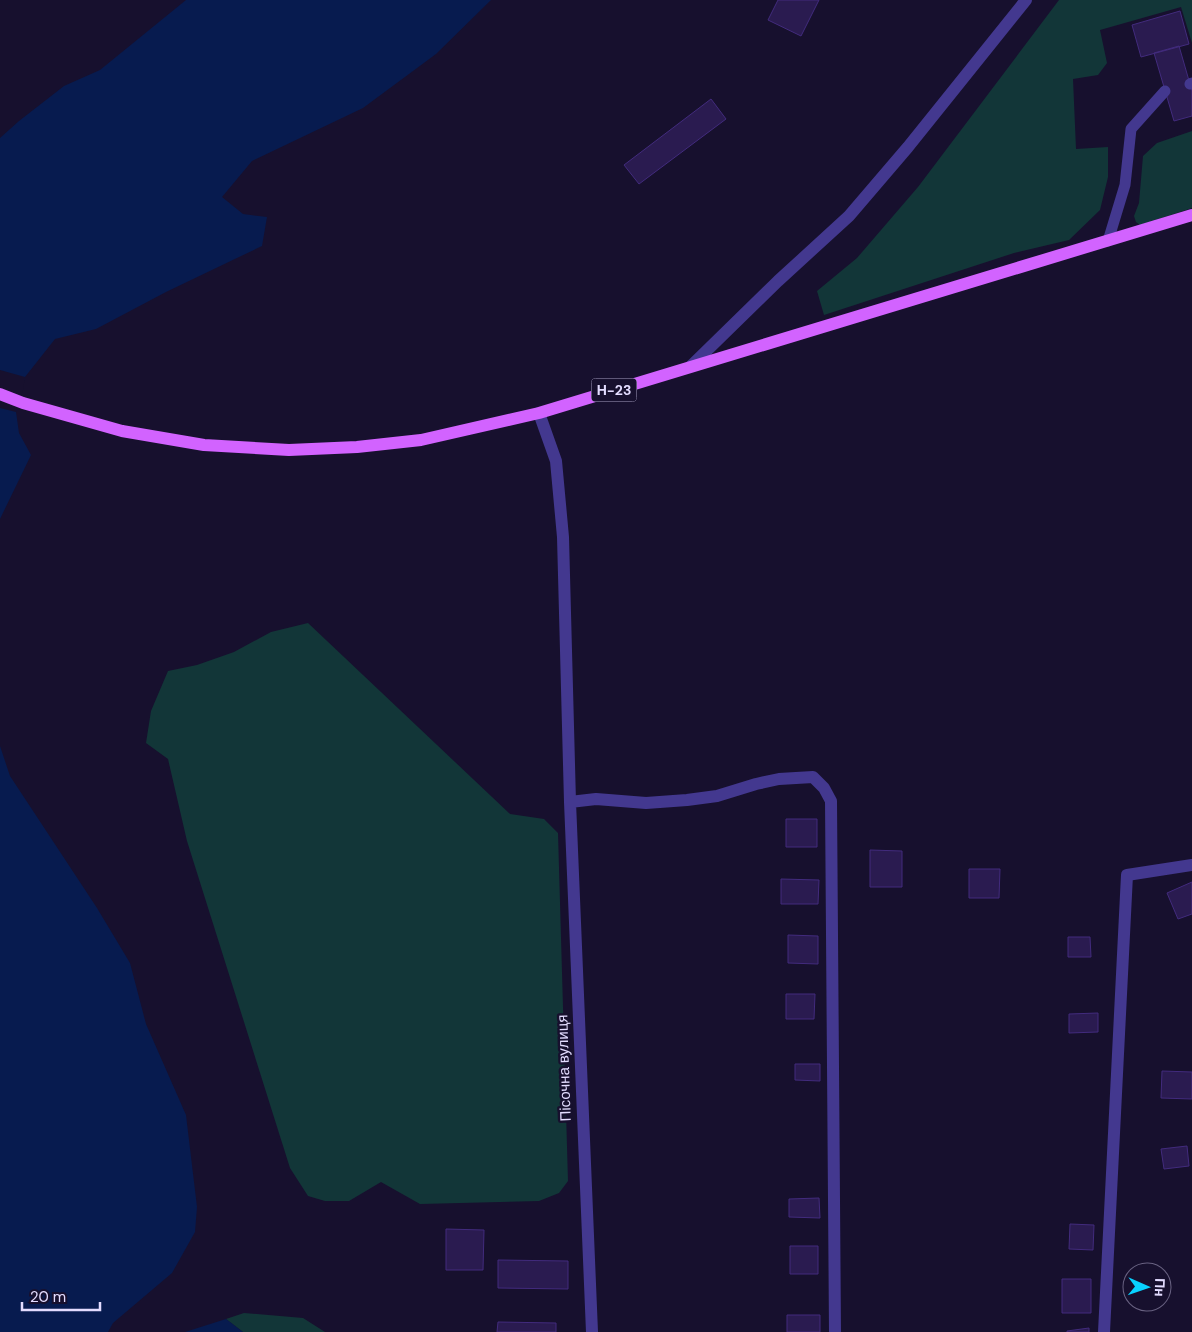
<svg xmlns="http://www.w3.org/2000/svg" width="1192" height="1332" viewBox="0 0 1192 1332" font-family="'DM Sans',sans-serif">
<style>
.green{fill:#123638}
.water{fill:#071b4f}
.pier{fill:#17102e}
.building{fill:#2a1b50;stroke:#422b7d}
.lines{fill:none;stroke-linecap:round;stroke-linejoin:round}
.lane{stroke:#43388f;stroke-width:11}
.street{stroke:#43388f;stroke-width:12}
.primary{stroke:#d263ff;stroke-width:12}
.labels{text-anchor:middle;stroke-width:5;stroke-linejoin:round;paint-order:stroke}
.shield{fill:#17102e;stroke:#a69fc0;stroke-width:1}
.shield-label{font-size:14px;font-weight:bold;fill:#e3dcff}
.street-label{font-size:15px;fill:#e3dcff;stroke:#17102e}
</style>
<rect width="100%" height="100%" fill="#17102e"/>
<path class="green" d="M1059,0H1192V43L1181,7L1100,30L1107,63L1098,75L1073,79L1076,149L1108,147V177L1100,210L1069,240L1014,253L824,315L817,291L857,258L918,187Z
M1192,131V208L1140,225L1136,222L1134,216L1139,203L1143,156L1157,143Z
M308,623L510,814L544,819L558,833L568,1181L559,1193L539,1201L420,1204L381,1182L349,1201H325L308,1196L290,1168L187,841L168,759L146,743L151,711L168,671L197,665L234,652L271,632Z
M244,1313L303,1318L325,1332H243L226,1319Z"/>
<path class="water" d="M186,0H491L436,54L363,108L252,161L222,197L243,214L267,217L262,246L166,292L96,329L55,339L25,377L16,412L19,433L31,455L0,519V138L19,121L64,86L100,70Z
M0,746L10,776L97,908L130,963L146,1024L186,1115L197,1207L195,1232L172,1273L113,1323L108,1332H0Z
M226,1319L243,1332H185Z"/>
<path class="pier" d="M0,370L25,377L23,390L16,412L0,408Z"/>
<path class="building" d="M778,0H819L801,36L768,20Z
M1180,11L1189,44L1141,57L1132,25Z
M1179,46L1192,91V116L1174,121L1154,53Z
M711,99L726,119L639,184L624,165Z
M786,819H817V847H786Z
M870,850L902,851V887H870Z
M969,869H1000L999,898H969Z
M781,879L819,880L818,904H781Z
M1192,882V914L1178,919L1167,893Z
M788,935L818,936V964L788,963Z
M1068,937H1090L1091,957H1068Z
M786,994H815L814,1019H786Z
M1098,1013V1032L1069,1033V1014Z
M795,1064H820V1081L795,1080Z
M1162,1071L1192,1072V1099L1161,1098Z
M1187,1146L1189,1166L1164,1169L1161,1149Z
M819,1198L820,1218L789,1217V1199Z
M1070,1224L1094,1225L1093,1250L1069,1249Z
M446,1229L484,1230L483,1270H446Z
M790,1246H818V1274H790Z
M498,1260L568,1261V1289L498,1288Z
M1062,1279H1091V1313H1062Z
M787,1315H820V1332H787Z
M498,1322L556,1323V1332H497Z
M1089,1328V1332H1067V1331Z"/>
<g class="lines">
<path class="lane" d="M1190,84L1192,83
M1108,241L1125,185L1131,129L1165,91"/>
<path class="street" d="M691,366L778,281L849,216L908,147L1026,0
M539,413L556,461L563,537L570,802L592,1332
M570,802L596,799L646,803L687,800L717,796L756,784L779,779L813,777L824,788L831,801L835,1332
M1104,1332L1127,875L1192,865"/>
<path class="primary" d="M0,394L23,403L122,431L204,445L289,450L357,447L421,440L539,413L1192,215"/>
</g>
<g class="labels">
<rect class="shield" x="591.5" y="378.5" width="45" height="23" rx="4"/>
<g class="shield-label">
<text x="614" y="395">Н-23</text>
</g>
<g class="street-label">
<text transform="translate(564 1068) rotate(-92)" y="5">Пісочна вулиця</text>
</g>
</g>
<g transform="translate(1147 1287) rotate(92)"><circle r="24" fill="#17102e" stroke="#696282"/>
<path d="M0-4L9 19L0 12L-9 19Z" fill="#08d2ff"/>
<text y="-8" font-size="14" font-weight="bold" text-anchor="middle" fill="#e3dcff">Пн</text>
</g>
<path d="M22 1302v8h78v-8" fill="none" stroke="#e3dcff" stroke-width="2.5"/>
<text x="30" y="1302" font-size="15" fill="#e3dcff" stroke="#17102e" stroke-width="4" paint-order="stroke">20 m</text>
</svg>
